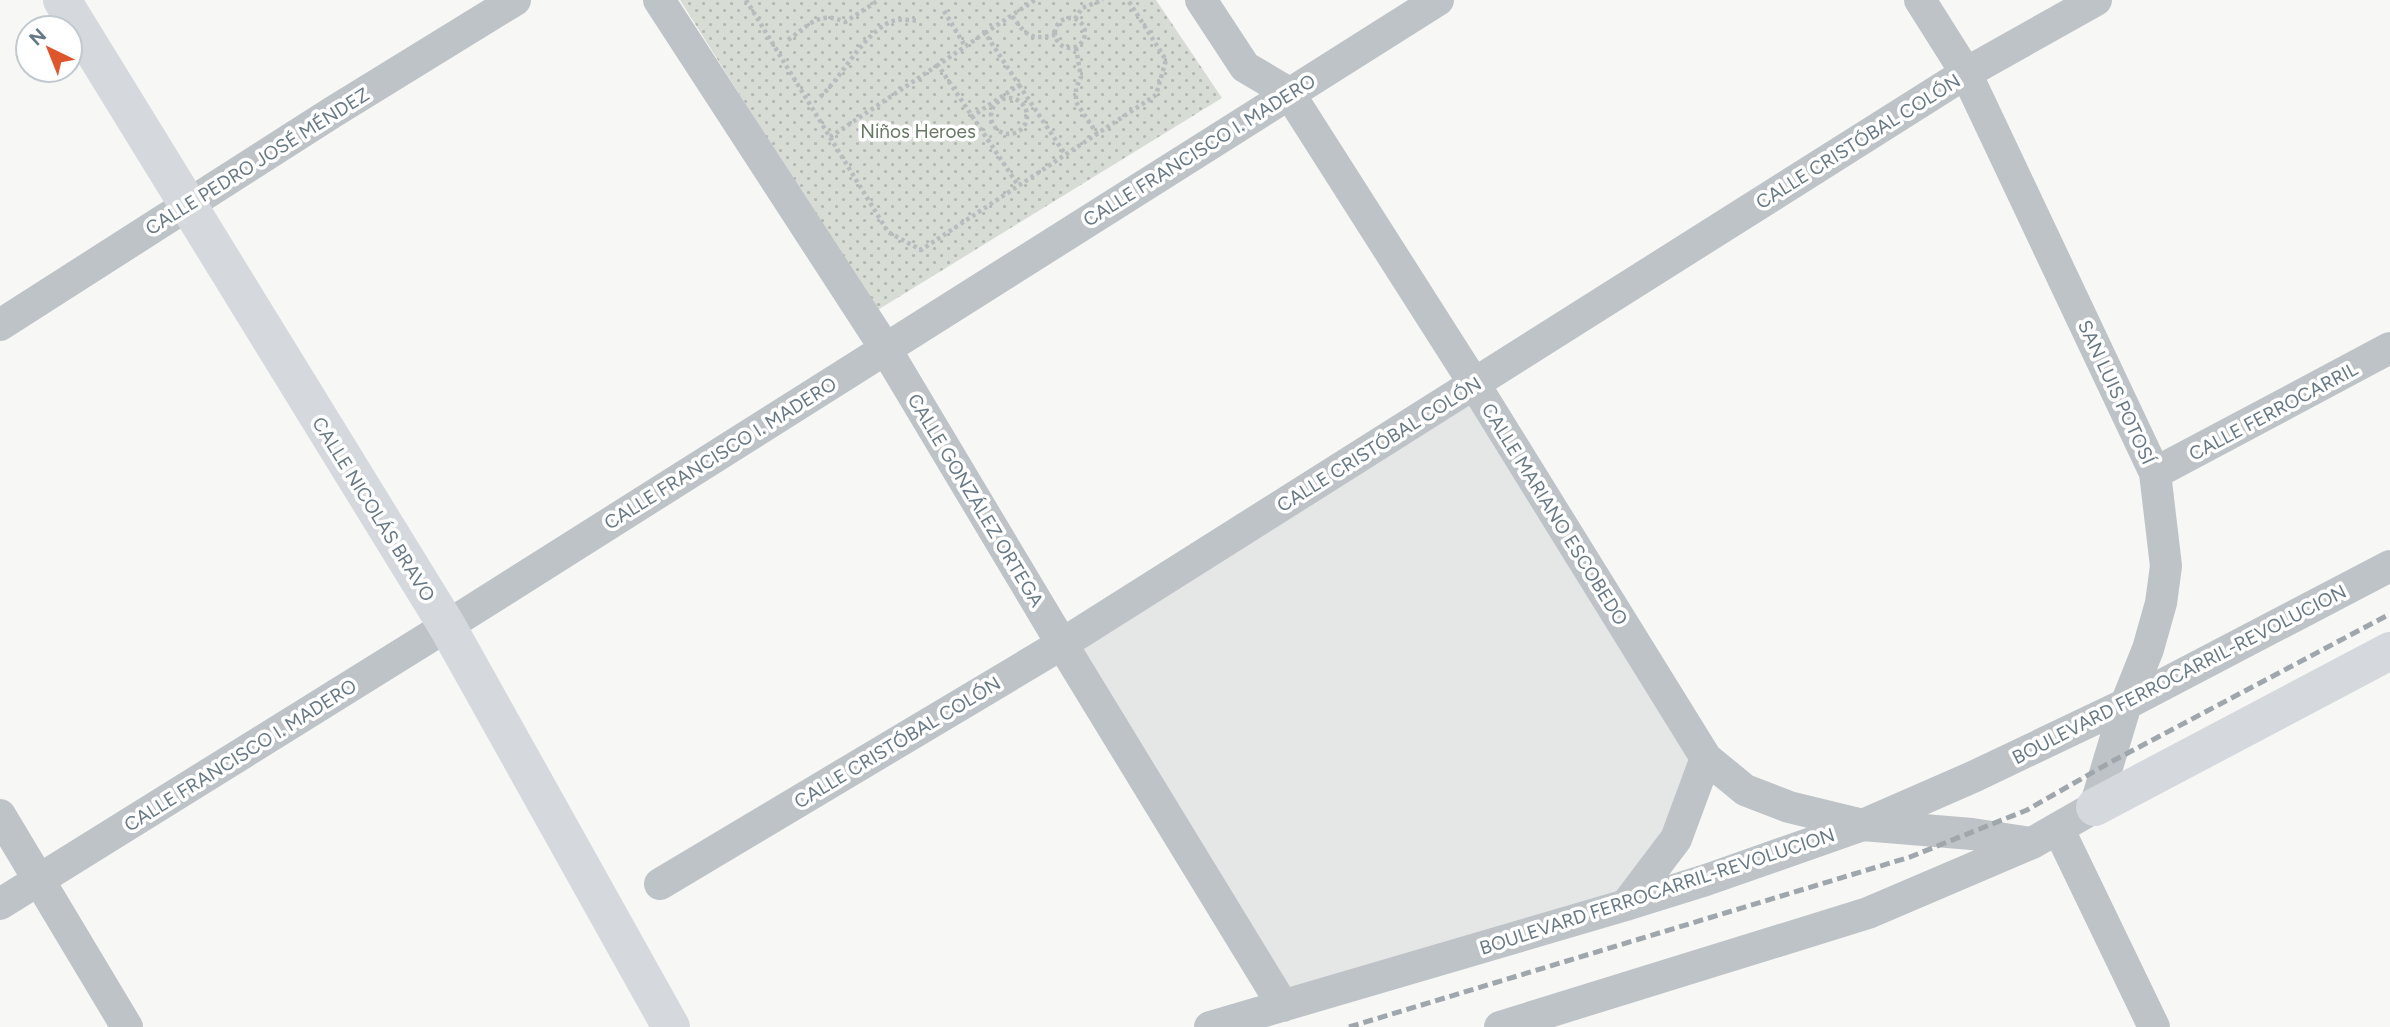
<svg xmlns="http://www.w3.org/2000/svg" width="2390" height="1027" viewBox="0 0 2390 1027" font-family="Figtree,sans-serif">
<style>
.built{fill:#e5e6e6}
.park{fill:url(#park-dots)}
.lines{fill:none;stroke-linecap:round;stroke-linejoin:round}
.path{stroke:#b9bcbf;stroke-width:4.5;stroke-dasharray:3.5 3.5;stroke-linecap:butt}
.street{stroke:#bec3c7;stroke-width:32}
.secondary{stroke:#d5d9dd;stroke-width:38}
.rail{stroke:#a0a7ac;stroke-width:5;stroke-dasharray:10 5;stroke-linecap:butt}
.labels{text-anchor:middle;stroke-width:7;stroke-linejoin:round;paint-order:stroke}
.park-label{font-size:19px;fill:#667762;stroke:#fff}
.street-label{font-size:19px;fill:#677885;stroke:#fff}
</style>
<defs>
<pattern id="park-dots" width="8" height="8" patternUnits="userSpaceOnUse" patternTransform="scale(1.75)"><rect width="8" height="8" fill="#d7dcd4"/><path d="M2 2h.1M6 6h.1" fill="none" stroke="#b2b7b2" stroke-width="1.8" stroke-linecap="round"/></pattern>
</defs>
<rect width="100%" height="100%" fill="#f7f7f5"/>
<path class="built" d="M1475,385L1706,758L1626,905L1283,1006L1062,644Z"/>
<path class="park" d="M680,0H1156L1222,98L876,311Z"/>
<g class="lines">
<path class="path" d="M746,0L888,232L921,250L1156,95L1166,60L1128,0
M944,11L965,46
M1012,16C1027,36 1029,40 1055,35
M1055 33a15 15 0 1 1 30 0a15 15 0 1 1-30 0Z
M1075,19L1082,8L1103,0
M985,33L1035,0
M788,40C808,26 819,10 845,22L879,0
M1076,48L1081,77L1076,88V102L1097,134
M1019,85L1065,154
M820,97C844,75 860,37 890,22C899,18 910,20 919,21
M991 116a18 18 0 1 1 36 0a18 18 0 1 1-36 0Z
M971,117L1019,85L985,33L938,65L1018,185
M830,137L938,65"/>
<path class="street" d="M659,0L885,348L1062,644L1283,1006
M1201,0L1245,67L1289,93L1475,385L1706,758L1745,790L1789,807L1863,825L1972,834L2031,843
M0,325L333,112L515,0
M2155,473L2390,348
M0,815L127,1027
M2058,828L2154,1027
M660,884L1062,644L1966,73L2096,0
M0,904L447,626L1438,0
M1626,905L1676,839L1706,758
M1210,1027L1626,905L1706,880L1863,825L1975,776L2126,704L2390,566
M1500,1027L1868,913L2032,843L2095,807L2126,704L2148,649L2161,603L2166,566L2155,473L1966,73L1920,0"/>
<path class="secondary" d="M62,0L447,626L671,1027
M2095,807L2390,651"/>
<path class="rail" d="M1349,1027L1910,857L2027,810L2109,763L2390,614"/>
</g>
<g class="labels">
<g class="park-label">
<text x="918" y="138">Niños Heroes</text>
</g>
<g class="street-label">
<text transform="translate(1858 141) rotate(-32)" y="7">CALLE CRISTÓBAL COLÓN</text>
<text transform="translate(1199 150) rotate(-32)" y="7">CALLE FRANCISCO I. MADERO</text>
<text transform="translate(257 161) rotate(-32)" y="7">CALLE PEDRO JOSÉ MÉNDEZ</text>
<text transform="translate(2117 392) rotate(65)" y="7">SAN LUIS POTOSÍ</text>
<text transform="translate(2273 411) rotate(-28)" y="7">CALLE FERROCARRIL</text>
<text transform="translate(1379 444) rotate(-32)" y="7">CALLE CRISTÓBAL COLÓN</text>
<text transform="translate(720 453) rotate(-32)" y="7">CALLE FRANCISCO I. MADERO</text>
<text transform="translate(976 500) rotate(59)" y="7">CALLE GONZÁLEZ ORTEGA</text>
<text transform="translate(374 509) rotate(58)" y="7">CALLE NICOLÁS BRAVO</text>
<text transform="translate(1555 514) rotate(58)" y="7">CALLE MARIANO ESCOBEDO</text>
<text transform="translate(2179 674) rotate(-27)" y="7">BOULEVARD FERROCARRIL-REVOLUCION</text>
<text transform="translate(897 742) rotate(-31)" y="7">CALLE CRISTÓBAL COLÓN</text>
<text transform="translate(240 755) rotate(-32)" y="7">CALLE FRANCISCO I. MADERO</text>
<text transform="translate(1657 891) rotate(-18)" y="7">BOULEVARD FERROCARRIL-REVOLUCION</text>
</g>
</g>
<g transform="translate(49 49) rotate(317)"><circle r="33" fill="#ffffff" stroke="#c2c9ce" stroke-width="2"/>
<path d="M0-5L12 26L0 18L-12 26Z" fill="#df562d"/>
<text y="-10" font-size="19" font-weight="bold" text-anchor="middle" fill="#677885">N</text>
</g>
</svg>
